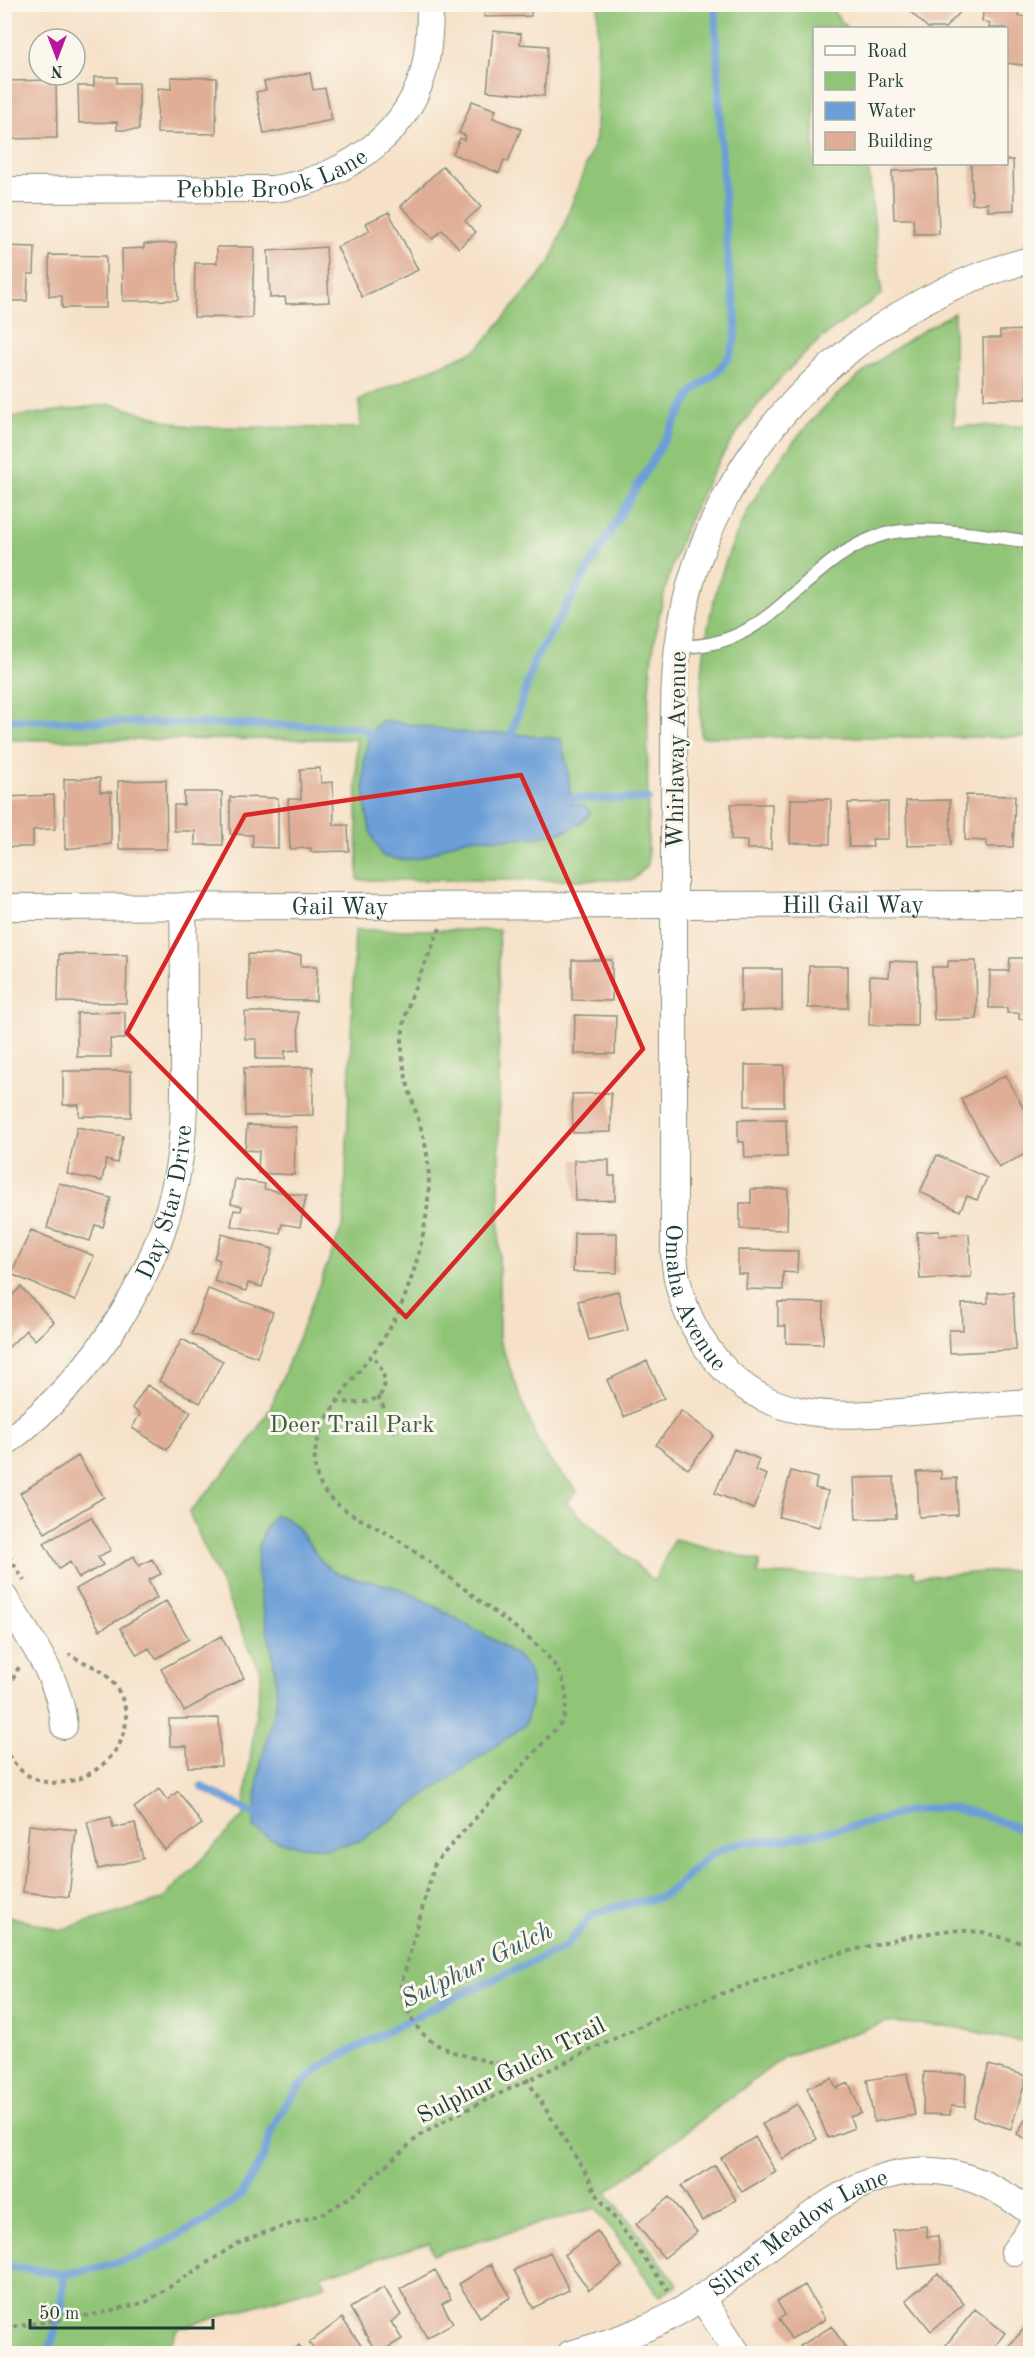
<svg xmlns="http://www.w3.org/2000/svg" width="1035" height="2358" viewBox="0 0 1035 2358" font-family="'Old Standard TT',serif">
<style>
.green{fill:#90c577;stroke:#588156;stroke-width:1.5}
.water{fill:#6c9ed7;stroke:#466e86;stroke-width:1.5}
.lines{fill:none;stroke-linecap:round;stroke-linejoin:round}
.stream{stroke:#6c9ed7;stroke-width:8}
.building{fill:#e0ae96}
.service-casing{stroke:#8a8f7e;stroke-width:15}
.minor-casing{stroke:#8a8f7e;stroke-width:28}
.path{stroke:#8a8f7e;stroke-width:4;stroke-dasharray:4.5 4.5;stroke-linecap:butt}
.service{stroke:#fff;stroke-width:12}
.minor{stroke:#fff;stroke-width:26}
.marked{fill:none;stroke:#d62828;stroke-width:4.5;stroke-linejoin:round}
.labels{text-anchor:middle;stroke-width:6;stroke-linejoin:round;paint-order:stroke}
.street-label{font-size:24px;fill:#1f3d34;stroke:#fbf7ec}
.park-label{font-size:24px;fill:#3b5f45;stroke:#fbf7ec}
.water-label{font-size:26px;font-style:italic;fill:#365a65;stroke:#fbf7ec}
</style>
<rect width="100%" height="100%" fill="#fbf7ec"/>
<filter id="ink" filterUnits="userSpaceOnUse"><feTurbulence type="fractalNoise" baseFrequency=".0167" numOctaves="2"/><feDisplacementMap in="SourceGraphic" scale="12" xChannelSelector="R" yChannelSelector="G"/><feConvolveMatrix kernelMatrix="1 2 1 2 8 2 1 2 1" color-interpolation-filters="sRGB"/></filter>
<filter id="wash" filterUnits="userSpaceOnUse"><feTurbulence type="fractalNoise" baseFrequency=".008" numOctaves="4" result="noise"/><feDisplacementMap in="SourceGraphic" scale="24" xChannelSelector="R" yChannelSelector="G"/><feGaussianBlur stdDeviation="1.35" result="paint"/><feColorMatrix in="noise" values="0 0 0 0 0 0 0 0 0 0 0 0 0 0 0 0 0 1.4 0 .05"/><feComposite in="paint" operator="in"/></filter>
<g filter="url(#wash)">
<rect width="100%" height="100%" fill="#f6e1c8"/>
<path class="green" d="M598,5H828L847,28H814V164H868L882,294C858,311 834,327 813,346C719,431 660,552 650,678C645,739 649,803 648,865L633,880H358L356,739L5,740L4,418L111,404L189,427L361,428L359,400L478,349L550,263L596,138Z
M954,313V426H1030V737H701C692,545 788,402 954,313Z
M355,930H499V1339L536,1438L550,1461L577,1491L566,1503L654,1581L674,1539L760,1561L757,1574L859,1576L913,1571L914,1577L1030,1569V2044L954,2027L887,2022L784,2057L607,2192L678,2285L659,2296L596,2208L434,2254L429,2243L320,2276L325,2285L177,2329L167,2353L157,2351L156,2354L5,2353L4,1915L60,1930L162,1900L243,1816L261,1673L189,1513L244,1450L270,1409L344,1222Z"/>
<path class="water" d="M383,720L474,734L504,733L561,739L568,770L571,804L584,806L591,812C577,835 536,838 511,839C496,840 479,836 465,839C430,849 425,868 382,856C378,847 373,839 370,830C364,802 355,735 383,720Z
M275,1515C303,1519 312,1559 333,1571C353,1581 379,1581 400,1589C419,1597 517,1650 525,1664C536,1684 532,1707 524,1726L361,1841L327,1848L298,1846L270,1839L254,1828C256,1807 256,1784 261,1764C265,1743 273,1722 276,1701C282,1645 232,1559 275,1515Z"/>
<g class="lines">
<path class="stream" d="M4,720L359,727L378,738
M509,742L534,661L694,390C712,377 728,365 734,343C740,317 730,287 728,261C722,176 719,90 715,4
M562,798L648,799
M202,1787L263,1818
M4,2266L64,2274L101,2267L141,2255L207,2220L240,2196L264,2157L271,2132L284,2106L302,2084L323,2065L446,2001L565,1947L592,1915L611,1908L657,1898L671,1891L706,1858L724,1848L743,1842L784,1840L876,1821L907,1811L941,1807L973,1812L1030,1832
M48,2354L61,2311L64,2274"/>
</g>
<g id="blocks">
<path class="building" d="M484,4H531V16L484,17Z
M902,4H968L945,28H928Z
M984,4H1020L1018,16L1030,17V66L1006,63V28H989L990,23L982,21Z
M493,31L521,34L520,44L548,46L544,96L487,91Z
M310,73L313,90L325,88L332,120L264,134L256,92L266,90L264,82Z
M94,77H117V83H139V130H117V122L79,123L78,86H94Z
M171,77L217,78L216,134L157,133L158,88L171,89Z
M56,80L57,138L4,139V81Z
M472,101L496,110L493,118L521,129L508,162L504,160L499,173L453,154L460,138L464,140L466,136L459,133Z
M1006,160H1013L1014,210L988,211V203L972,204L971,164H1006Z
M443,166L481,207L465,221L476,232L459,248L442,230L433,239L401,206Z
M937,170L939,234H914L913,219H894L892,171Z
M389,212L418,270L362,297L337,247L370,231L366,223Z
M176,243L178,300L123,301L122,249L144,248V244Z
M4,246L35,247L34,274H28L27,301H4Z
M217,247H254L252,318L194,317L195,263H217Z
M326,247L329,302L286,304L285,297L270,298L268,251Z
M49,255L106,256V308H62V296H49Z
M1025,330L1027,399H984L983,338H1000V331Z
M320,768L321,783L333,782L334,825H348L349,851L311,852V848L290,849L288,799H301L300,769Z
M100,778V792H111V844L65,849L64,779Z
M166,780L167,849H119L118,781Z
M184,792H222L223,845H195V831H174V805H184Z
M1027,794H1030V848H1028Z
M54,795L55,829L33,830V847H8L7,797Z
M966,795L1015,796L1013,847H987V841L965,840Z
M230,797L278,798V848L252,847L253,835L230,834Z
M791,799H831L830,844L790,843Z
M950,800L951,845L907,846L906,801Z
M888,802V839H872L873,847H849L848,803Z
M731,804H772L771,849H747V841L731,840Z
M59,954L127,955L126,1003L58,1002Z
M248,954L301,955V966H317L316,1001L248,1000Z
M1010,958H1030V1020L1019,1019V1013H1007V1008H989L990,971H1009Z
M572,960H612V1001L572,1000Z
M890,961L918,962L917,1026L869,1025L870,976L889,977Z
M948,961H976L977,1019L934,1020L932,967H948Z
M809,966H848V1008H808Z
M741,969H782V1010L741,1011Z
M125,1012V1039H110L111,1057H77V1013Z
M245,1012H298L299,1050L285,1051V1059H256V1039H245Z
M575,1015L616,1016L615,1054H574Z
M745,1065H784V1106H745Z
M313,1067V1115L245,1116L244,1068Z
M63,1071H131V1117L79,1116V1105H63Z
M1006,1075L1030,1121V1151L999,1168L961,1099Z
M611,1093V1132L573,1133L572,1094Z
M786,1119L787,1157L745,1158L744,1142H738V1120Z
M247,1125L296,1127L294,1175L258,1173L259,1151L245,1150Z
M77,1127L123,1136L117,1163L106,1160L102,1181L67,1174Z
M937,1155L987,1178L977,1200L967,1196L960,1211L920,1192Z
M574,1160H609V1176H615V1200L575,1201Z
M235,1179L265,1184L264,1189L306,1196L300,1227L282,1224L280,1234L231,1226L234,1210L241,1211L242,1206L231,1204Z
M59,1183L111,1198L103,1227L95,1225L90,1241L47,1228Z
M751,1189H788L787,1230L740,1229V1203H751Z
M31,1230L94,1256L75,1301L11,1274Z
M939,1231V1236L969,1234L971,1277L920,1279L917,1232Z
M574,1233H617V1273L573,1272Z
M222,1234L273,1249L262,1287L248,1283L246,1291L214,1281L220,1260L214,1258Z
M738,1250L798,1251L797,1273L783,1272V1290L746,1289L747,1274H738Z
M21,1287L54,1322L35,1340L26,1330L9,1347L4,1342V1303Z
M208,1289L273,1312L257,1357L192,1334Z
M618,1291L628,1330L589,1340L578,1301Z
M1013,1292L1016,1350L950,1353L949,1330H963L962,1304L988,1303V1293Z
M778,1302L824,1303L823,1344L786,1343V1326H778Z
M182,1339L223,1361L200,1403L159,1381Z
M647,1361L664,1398L624,1417L607,1380Z
M147,1385L191,1412L167,1450L132,1428L140,1414L132,1408Z
M681,1411L714,1435L688,1469L656,1445Z
M734,1449L759,1459L755,1470L767,1475L753,1509L715,1493Z
M78,1456L104,1497L45,1533L20,1493Z
M791,1471L817,1478L815,1488L828,1491L819,1527L779,1517Z
M941,1471V1479L957,1478L958,1515L919,1517L917,1472Z
M894,1477L896,1518L856,1519L854,1478Z
M91,1517L111,1550L98,1557L103,1565L79,1578L70,1562L59,1569L44,1543Z
M134,1556L139,1566L152,1559L161,1574L148,1580L157,1598L100,1630L76,1589Z
M166,1601L189,1639L156,1659L149,1648L137,1655L120,1628Z
M221,1636L244,1678L184,1711L161,1669Z
M219,1718L221,1766L188,1767L187,1746H170L169,1719Z
M159,1789L167,1800L178,1791L202,1824L165,1850L134,1808Z
M111,1817L113,1828L135,1823L143,1859L98,1869L87,1822Z
M29,1825L76,1830L69,1897L23,1892Z
M989,2065L1027,2076L1011,2129L973,2117Z
M924,2072L966,2074L965,2107L951,2106L950,2115L923,2114Z
M907,2073L915,2115L874,2122L867,2080Z
M832,2078L836,2088L849,2083L861,2113L850,2117L854,2128L828,2138L807,2088Z
M797,2104L817,2139L783,2159L762,2124Z
M1030,2111V2142L1017,2134Z
M755,2137L776,2172L742,2192L721,2158Z
M715,2165L736,2200L702,2221L681,2186Z
M669,2197L697,2232L664,2258L636,2224Z
M926,2226L927,2237L938,2236L941,2264L897,2269L893,2230Z
M597,2231L622,2266L589,2290L564,2255Z
M550,2252L569,2290L533,2308L514,2270Z
M491,2264L511,2297L480,2317L459,2284Z
M435,2270L451,2299L442,2304L453,2323L427,2338L400,2289Z
M938,2273L964,2304L931,2331L906,2300Z
M805,2285L825,2320L791,2339L779,2319L785,2315L777,2301Z
M384,2287L401,2315L391,2322L402,2339L377,2354L350,2308Z
M975,2309L1005,2333L989,2354H944L941,2351Z
M342,2318L367,2354H317L309,2343Z
M1030,2322V2354H1009L1005,2350Z
M832,2326L849,2354H804L800,2346Z
M299,2345L305,2354H288Z"/>
</g>
</g>
<g filter="url(#ink)">
<use href="#blocks" fill-opacity="0" stroke="#8a8f7e" stroke-width="1.5"/>
<g class="lines">
<g class="service-casing">
<path id="service" d="M678,646C775,651 802,557 885,534C921,524 992,536 1030,542"/>
</g>
<g class="minor-casing">
<g id="minor">
<path id="s1" d="M4,190L273,189C339,180 403,140 423,74C429,52 430,27 430,4"/>
<path id="s2" d="M1030,260C884,297 759,405 703,546C682,599 674,658 674,715V1254C676,1289 687,1319 707,1348C760,1423 831,1418 912,1411C952,1408 991,1405 1030,1402"/>
<path id="s3" d="M4,907L1030,904"/>
<path id="s4" d="M4,1444C96,1375 164,1271 180,1156C185,1122 184,1086 184,1052C184,1003 184,955 183,906"/>
<path d="M4,1597C29,1638 60,1677 64,1726"/>
<path d="M1014,2252L1030,2229"/>
<path d="M701,2297L738,2354"/>
<path id="s5" d="M570,2354C608,2343 646,2331 680,2311C799,2242 884,2100 1030,2212"/>
</g>
</g>
<path class="path" d="M440,928C426,964 401,1007 402,1046C402,1077 416,1109 424,1139C434,1179 427,1224 416,1263C409,1287 400,1312 387,1333C363,1372 295,1434 320,1484C334,1511 369,1521 393,1537C425,1557 455,1582 485,1605C509,1624 540,1642 557,1669C567,1685 570,1706 561,1723L435,1863L401,1985C413,2058 464,2052 521,2070L589,2178L595,2192L668,2290
M378,1396L396,1432
M336,1402C347,1402 359,1404 369,1401C394,1394 384,1368 372,1355
M4,1548L24,1581
M4,1695L19,1667
M4,1747C44,1834 177,1744 105,1674C95,1665 80,1662 69,1654
M4,2328L97,2314L146,2302L235,2245L260,2234L325,2213L354,2194L419,2136L451,2117L672,2011L829,1956L909,1936L951,1930L982,1932L1030,1945"/>
<use href="#service" class="service"/>
<use href="#minor" class="minor"/>
</g>
</g>
<path class="marked" d="M521,775L643,1049L406,1317L127,1033L245,815Z"/>
<g class="labels">
<g class="street-label">
<text dy="8" stroke="none"><textPath href="#s1" startOffset="270">Pebble Brook Lane</textPath></text>
<text transform="translate(676 750) rotate(-89)" y="8">Whirlaway Avenue</text>
<text dy="8" stroke="none"><textPath href="#s3" startOffset="849">Hill Gail Way</textPath></text>
<text dy="8" stroke="none"><textPath href="#s3" startOffset="336">Gail Way</textPath></text>
<text dy="8" stroke="none"><textPath href="#s4" startOffset="298">Day Star Drive</textPath></text>
<text dy="8" stroke="none"><textPath href="#s2" startOffset="1210">Omaha Avenue</textPath></text>
<text transform="translate(511 2070) rotate(-27)" y="8">Sulphur Gulch Trail</text>
<text dy="8" stroke="none"><textPath href="#s5" startOffset="261">Silver Meadow Lane</textPath></text>
</g>
<g class="park-label">
<text x="352" y="1432">Deer Trail Park</text>
</g>
<g class="water-label">
<text transform="translate(476 1964) rotate(-26)" y="9">Sulphur Gulch</text>
</g>
</g>
<rect width="1035" height="2358" fill="none" stroke="#fbf7ec" stroke-width="24"/>
<rect x="813" y="27" width="195" height="138" fill="#fbf7ec" stroke="#a3ada2" stroke-width="1.5"/>
<rect x="825" y="46" width="30" height="9" fill="#ffffff" stroke="#a3ada2" stroke-width="1.5"/>
<text x="867" y="57" font-size="18" fill="#1f3d34">Road</text>
<rect x="825" y="72" width="30" height="18" fill="#90c577" stroke="#a3ada2" stroke-width="1.5"/>
<text x="867" y="87" font-size="18" fill="#1f3d34">Park</text>
<rect x="825" y="102" width="30" height="18" fill="#6c9ed7" stroke="#a3ada2" stroke-width="1.5"/>
<text x="867" y="117" font-size="18" fill="#1f3d34">Water</text>
<rect x="825" y="132" width="30" height="18" fill="#e0ae96" stroke="#a3ada2" stroke-width="1.5"/>
<text x="867" y="147" font-size="18" fill="#1f3d34">Building</text>
<g transform="translate(57 57) rotate(180)"><circle r="28" fill="#fbf7ec" stroke="#a3ada2" stroke-width="1.5"/>
<path d="M0-4.5L10 22L0 15L-10 22Z" fill="#b5179e"/>
<text y="-9" font-size="16" font-weight="bold" text-anchor="middle" fill="#1f3d34">N</text>
</g>
<path d="M30 2319v9h183v-9" fill="none" stroke="#1f3d34" stroke-width="3"/>
<text x="39" y="2319" font-size="18" fill="#1f3d34" stroke="#fbf7ec" stroke-width="4.5" paint-order="stroke">50 m</text>
</svg>
